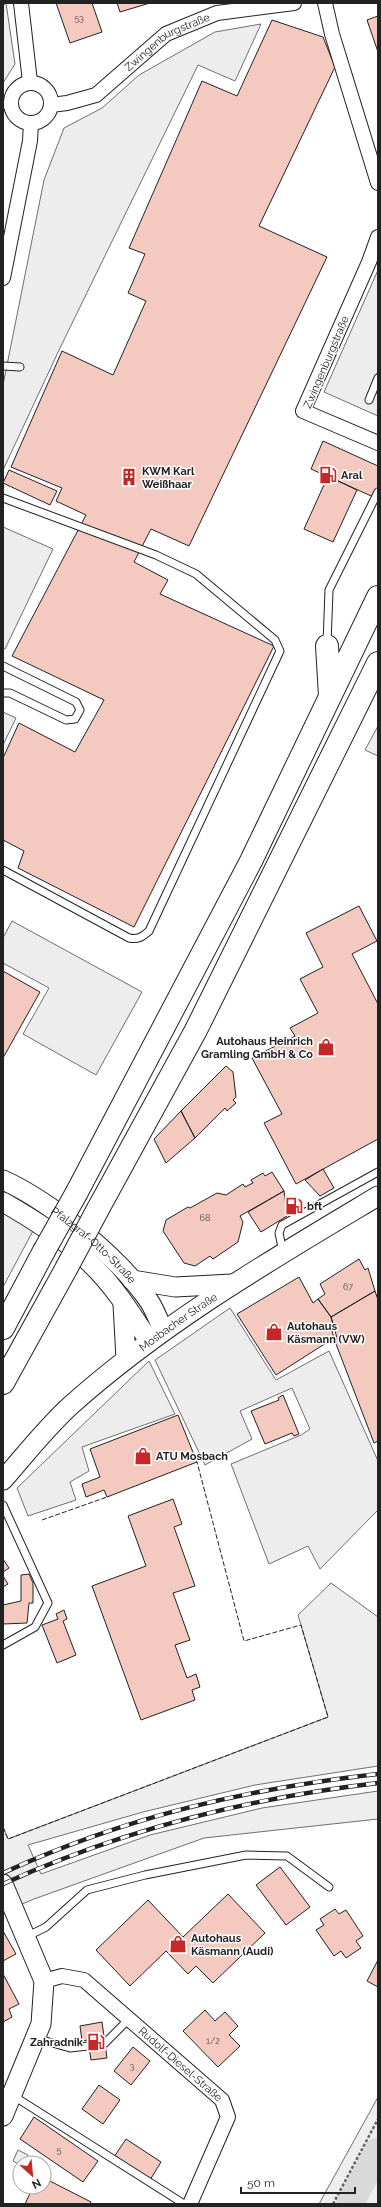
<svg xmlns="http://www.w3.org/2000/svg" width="381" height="2207" viewBox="0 0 381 2207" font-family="Raleway,sans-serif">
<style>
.green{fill:#eee;stroke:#6f6f6f}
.parking{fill:#ededed;stroke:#6f6f6f}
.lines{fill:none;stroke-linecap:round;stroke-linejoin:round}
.river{stroke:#d9d9d9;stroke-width:27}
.building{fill:#f3c9c0;stroke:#222}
.lane-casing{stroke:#222;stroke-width:9}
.street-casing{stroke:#222;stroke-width:16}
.secondary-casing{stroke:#222;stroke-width:21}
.highway-casing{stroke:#222;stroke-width:24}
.path{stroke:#646464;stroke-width:2.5;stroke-dasharray:3 2;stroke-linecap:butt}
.lane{stroke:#fff;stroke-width:7}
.street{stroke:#fff;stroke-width:14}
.secondary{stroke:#fff;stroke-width:19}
.highway{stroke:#fff;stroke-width:22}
.rail-casing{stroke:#222;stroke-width:4.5}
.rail{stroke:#fff;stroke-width:3;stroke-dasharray:9;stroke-linecap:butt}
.highway-bridge-casing{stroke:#222;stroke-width:24;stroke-linecap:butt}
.highway-bridge{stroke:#fff;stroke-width:22}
.fence{stroke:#222;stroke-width:1;stroke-dasharray:5 2;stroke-linecap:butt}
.labels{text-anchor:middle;stroke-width:3;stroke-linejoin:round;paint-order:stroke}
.number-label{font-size:9px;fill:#564c4a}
.street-label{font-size:11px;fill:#222;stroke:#fff}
.poi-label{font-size:11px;font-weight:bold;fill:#222;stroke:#fff;text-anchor:start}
</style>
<rect width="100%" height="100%" fill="#fff"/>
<path class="green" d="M6,3L15,64L3,83V6Z
M378,726V756L365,750Z
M3,1210L34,1229L3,1287Z
M331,1583L378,1617V1766L255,1785L143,1812L28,1845L41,1874L150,1835L262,1808L378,1791V1819L204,1838L34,1899L3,1912V1827L8,1839L328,1717L298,1615Z
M378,2097V2204H319Z"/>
<path class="parking" d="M261,24L235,81L198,65L60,348L3,470V385L44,180L64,128L102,108L139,75L215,32Z
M378,270V371L370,390L378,394V416L324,392Z
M3,527L53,549L5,649L3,648Z
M3,712L16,718L3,745Z
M12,921L142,992L96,1075L23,1034L49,988L3,963V938Z
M230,1308L276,1380L329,1351L378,1461V1510L320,1569L308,1546L269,1564L231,1464L301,1435L310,1429L292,1388L240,1411L252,1439L205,1465L155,1360Z
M149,1361L175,1414L82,1447L89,1471L70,1482L76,1500L28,1516L17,1488Z
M18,2150L28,2155L24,2163H20V2165L13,2161Z"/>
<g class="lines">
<path class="river" d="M350,2204L378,2151"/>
</g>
<path class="building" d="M56,3H92L102,32L70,43Z
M117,3H150L120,12Z
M378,16V52L367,20Z
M272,20L323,37L335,67L259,226L327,257L189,546L151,529L134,562L168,580L160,594L274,646L134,927L18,868L24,851L3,840V758L19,723L75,752L104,700L12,656L86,515L56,501L62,488L11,467L62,351L113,375L146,301L128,293L145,254L129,248L202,81L237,96Z
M323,441L378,466V499L311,469Z
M9,470L57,491L50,505L3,483Z
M328,476L357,490L333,542L304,529Z
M359,906L377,941L352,954L378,1004V1139L296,1184L264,1123L282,1114L252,1058L295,1036L290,1028L318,1013L300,979L323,967L306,933Z
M3,971L40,992L3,1058Z
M226,1066L233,1072L236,1097L233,1100L236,1103L227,1111L225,1108L195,1138L181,1111Z
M181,1111L195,1138L166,1163L154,1139Z
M323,1169L334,1188L320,1196L305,1180Z
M272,1172L284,1191L240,1216L243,1222L238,1242L213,1259L210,1256L195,1266L184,1263L163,1231L166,1220L188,1207L190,1208L217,1193L226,1195L243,1184L245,1187L253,1183L251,1180L263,1173L265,1176Z
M284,1191L287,1216L261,1232L248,1212Z
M359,1259L365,1270L368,1268L375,1291L331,1317L318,1299L325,1294L320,1284Z
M299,1277L313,1303L318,1299L331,1317L335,1330L332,1331L334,1338L276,1375L237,1314Z
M375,1291L378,1300V1441L374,1443L336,1344L337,1338L331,1317Z
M283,1395L299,1434L294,1436L292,1433L265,1444L251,1411L279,1400L278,1398Z
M178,1415L197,1462L107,1497L104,1490L86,1497L82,1484L100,1477L90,1449Z
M173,1499L182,1524L174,1527L195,1586L173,1593L190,1640L175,1645L187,1678L196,1674L200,1687L192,1690L195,1700L141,1720L92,1586L146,1566L128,1516Z
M3,1559L9,1568L3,1572Z
M29,1574L33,1583V1603H29L27,1623L3,1624V1605L21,1601V1575Z
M3,1576L8,1584L3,1587Z
M64,1610L67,1619L63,1621L76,1655L57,1663L42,1625L58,1619L56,1614Z
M280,1867L310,1907L286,1925L256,1885Z
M228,1894L265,1933L213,1983L196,1966L188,1974L166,1951L130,1986L96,1950L148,1900L183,1937Z
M335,1909L339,1914L346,1910L363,1936L356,1941L361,1948L346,1958L341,1951L334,1956L316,1930L324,1925L320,1919Z
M3,1931L16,1954L3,1961Z
M378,1960V1987L367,1981Z
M3,1974L19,2004L9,2009L12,2017L3,2022Z
M205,2010L215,2021L225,2012L238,2026L229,2035L240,2046L218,2067L183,2031Z
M102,2022L107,2058L91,2060L88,2040L82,2041L80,2026Z
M133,2047L150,2061L131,2085L114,2071Z
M99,2085L120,2100L103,2124L82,2109Z
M34,2117L98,2161L83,2182L20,2139Z
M126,2139L161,2162L150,2180L114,2157Z
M44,2178L91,2202L90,2204H25L33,2187H44Z"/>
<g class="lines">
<g class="lane-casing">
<path id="lane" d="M3,105L11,104
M3,366L20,367
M369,400L378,378
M3,498L156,555L196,574L275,640L280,651L149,931C142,937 138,940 129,938L3,870
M327,644L329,590L378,492
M3,666L76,702L80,710L75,719L66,720L10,693H3
M283,1252L279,1233L282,1225L378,1172
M3,1505L48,1603L35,1627L3,1645
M26,1937L46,1927L87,1890L145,1875L246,1855L287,1856L329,1887
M35,2038L70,2048L88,2046
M105,2043L130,2018
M12,2095L184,2204"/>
</g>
<g class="street-casing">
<g id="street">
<path d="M21,3L30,82"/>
<path d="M325,3L332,34L378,183"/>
<circle cx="31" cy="103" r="20"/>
<path id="s1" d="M51,105L67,103L96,95L166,34L217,13L294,3"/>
<path d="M378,237L369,262L303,411L378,443"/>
<path d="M3,278L30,141L31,123"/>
<path id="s2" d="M44,1981L62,1976L84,1980L222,2100L228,2117L190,2204"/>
</g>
</g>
<g class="secondary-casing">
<g id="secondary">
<path id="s3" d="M3,1180C51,1202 119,1257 149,1301C155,1310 159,1321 163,1331"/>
<path d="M3,1202C33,1219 62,1238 88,1261C112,1283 131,1313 149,1341"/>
<path d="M132,1280L175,1287L232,1284"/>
<path d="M123,1304L126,1359"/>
<path id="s4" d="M3,1480C25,1455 46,1428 70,1406C164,1322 271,1260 378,1196"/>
<path d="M3,1884L44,1981L41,2024L3,2116"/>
</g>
</g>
<g class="highway-casing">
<path id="highway" d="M327,646L330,696
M77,1192L251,861L378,597
M98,1209L196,1030L378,663
M3,1328L44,1251
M3,1383L66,1269"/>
</g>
<path class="path" d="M333,2204L378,2119"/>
<use href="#lane" class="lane"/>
<use href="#street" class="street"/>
<use href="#secondary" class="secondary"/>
<use href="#highway" class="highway"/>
<g class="rail-casing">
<path id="rail" d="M3,1873C125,1817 245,1789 378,1774
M3,1884C122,1830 249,1798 378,1783"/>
</g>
<use href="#rail" class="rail"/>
<g class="highway-bridge-casing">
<path id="highway-bridge" d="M44,1251L77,1192
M66,1269L98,1209"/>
</g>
<use href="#highway-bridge" class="highway-bridge"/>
<path class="fence" d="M42,1520L107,1497
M3,1827L8,1839L328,1717L301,1625L244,1641L197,1462"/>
</g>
<defs>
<g id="fuel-bare" transform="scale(1.38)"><path d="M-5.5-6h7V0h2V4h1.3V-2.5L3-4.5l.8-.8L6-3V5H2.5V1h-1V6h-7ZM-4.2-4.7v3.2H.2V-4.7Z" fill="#c62828" stroke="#fff" stroke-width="2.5" paint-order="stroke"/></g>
<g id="building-bare" transform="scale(1.38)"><path d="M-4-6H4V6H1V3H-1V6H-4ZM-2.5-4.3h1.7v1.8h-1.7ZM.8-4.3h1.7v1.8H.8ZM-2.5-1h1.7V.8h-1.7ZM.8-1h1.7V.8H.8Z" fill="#c62828" stroke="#fff" stroke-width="2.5" paint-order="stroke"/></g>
<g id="shop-bare" transform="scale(1.38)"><path d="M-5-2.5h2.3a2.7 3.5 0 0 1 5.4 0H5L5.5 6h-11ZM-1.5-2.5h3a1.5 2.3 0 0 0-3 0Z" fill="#c62828" stroke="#fff" stroke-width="2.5" paint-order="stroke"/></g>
</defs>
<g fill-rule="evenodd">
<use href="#fuel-bare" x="328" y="475"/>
<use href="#building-bare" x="129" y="477"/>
<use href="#shop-bare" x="326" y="1047"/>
<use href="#fuel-bare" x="294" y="1206"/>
<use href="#shop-bare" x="274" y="1332"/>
<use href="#shop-bare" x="143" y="1456"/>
<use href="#shop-bare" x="178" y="1944"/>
<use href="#fuel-bare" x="96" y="2042"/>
</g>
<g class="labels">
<g class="number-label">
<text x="79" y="21">53</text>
<text x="205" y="1221">68</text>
<text x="348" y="1290">67</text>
<text x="213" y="2044">1/2</text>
<text x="132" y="2069">3</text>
<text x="59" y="2153">5</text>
</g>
<g class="street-label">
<text dy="4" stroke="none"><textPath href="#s1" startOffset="136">Zwingenburgstraße</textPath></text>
<text transform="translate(326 362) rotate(-67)" y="4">Zwingenburgstraße</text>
<text dy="4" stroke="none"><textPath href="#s3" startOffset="112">Pfalzgraf-Otto-Straße</textPath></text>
<text dy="4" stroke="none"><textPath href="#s4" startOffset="237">Mosbacher Straße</textPath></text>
<text dy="4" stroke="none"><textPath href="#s2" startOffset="169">Rudolf-Diesel-Straße</textPath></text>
</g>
<g class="poi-label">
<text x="142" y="475">KWM Karl<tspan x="142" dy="13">Weißhaar</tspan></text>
<text x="341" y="479">Aral</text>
<text x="313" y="1045" text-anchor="end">Autohaus Heinrich<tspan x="313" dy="13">Gramling GmbH &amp; Co</tspan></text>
<text x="307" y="1210">bft</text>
<text x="287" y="1330">Autohaus<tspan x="287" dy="13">Käsmann (VW)</tspan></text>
<text x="156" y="1460">ATU Mosbach</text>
<text x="191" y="1942">Autohaus<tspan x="191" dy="13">Käsmann (Audi)</tspan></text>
<text x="83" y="2046" text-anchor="end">Zahradnik</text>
</g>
</g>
<rect width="381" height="2207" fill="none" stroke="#222222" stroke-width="8"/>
<g transform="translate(32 2175) rotate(153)"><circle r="19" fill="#ffffff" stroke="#a7a7a7"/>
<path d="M0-3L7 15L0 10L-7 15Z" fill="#c62828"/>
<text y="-6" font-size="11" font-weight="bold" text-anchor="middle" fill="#222222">N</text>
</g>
<path d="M241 2187v6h114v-6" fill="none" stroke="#222222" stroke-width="2"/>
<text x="247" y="2187" font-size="12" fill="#222222" stroke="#ffffff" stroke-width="3" paint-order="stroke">50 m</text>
</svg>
